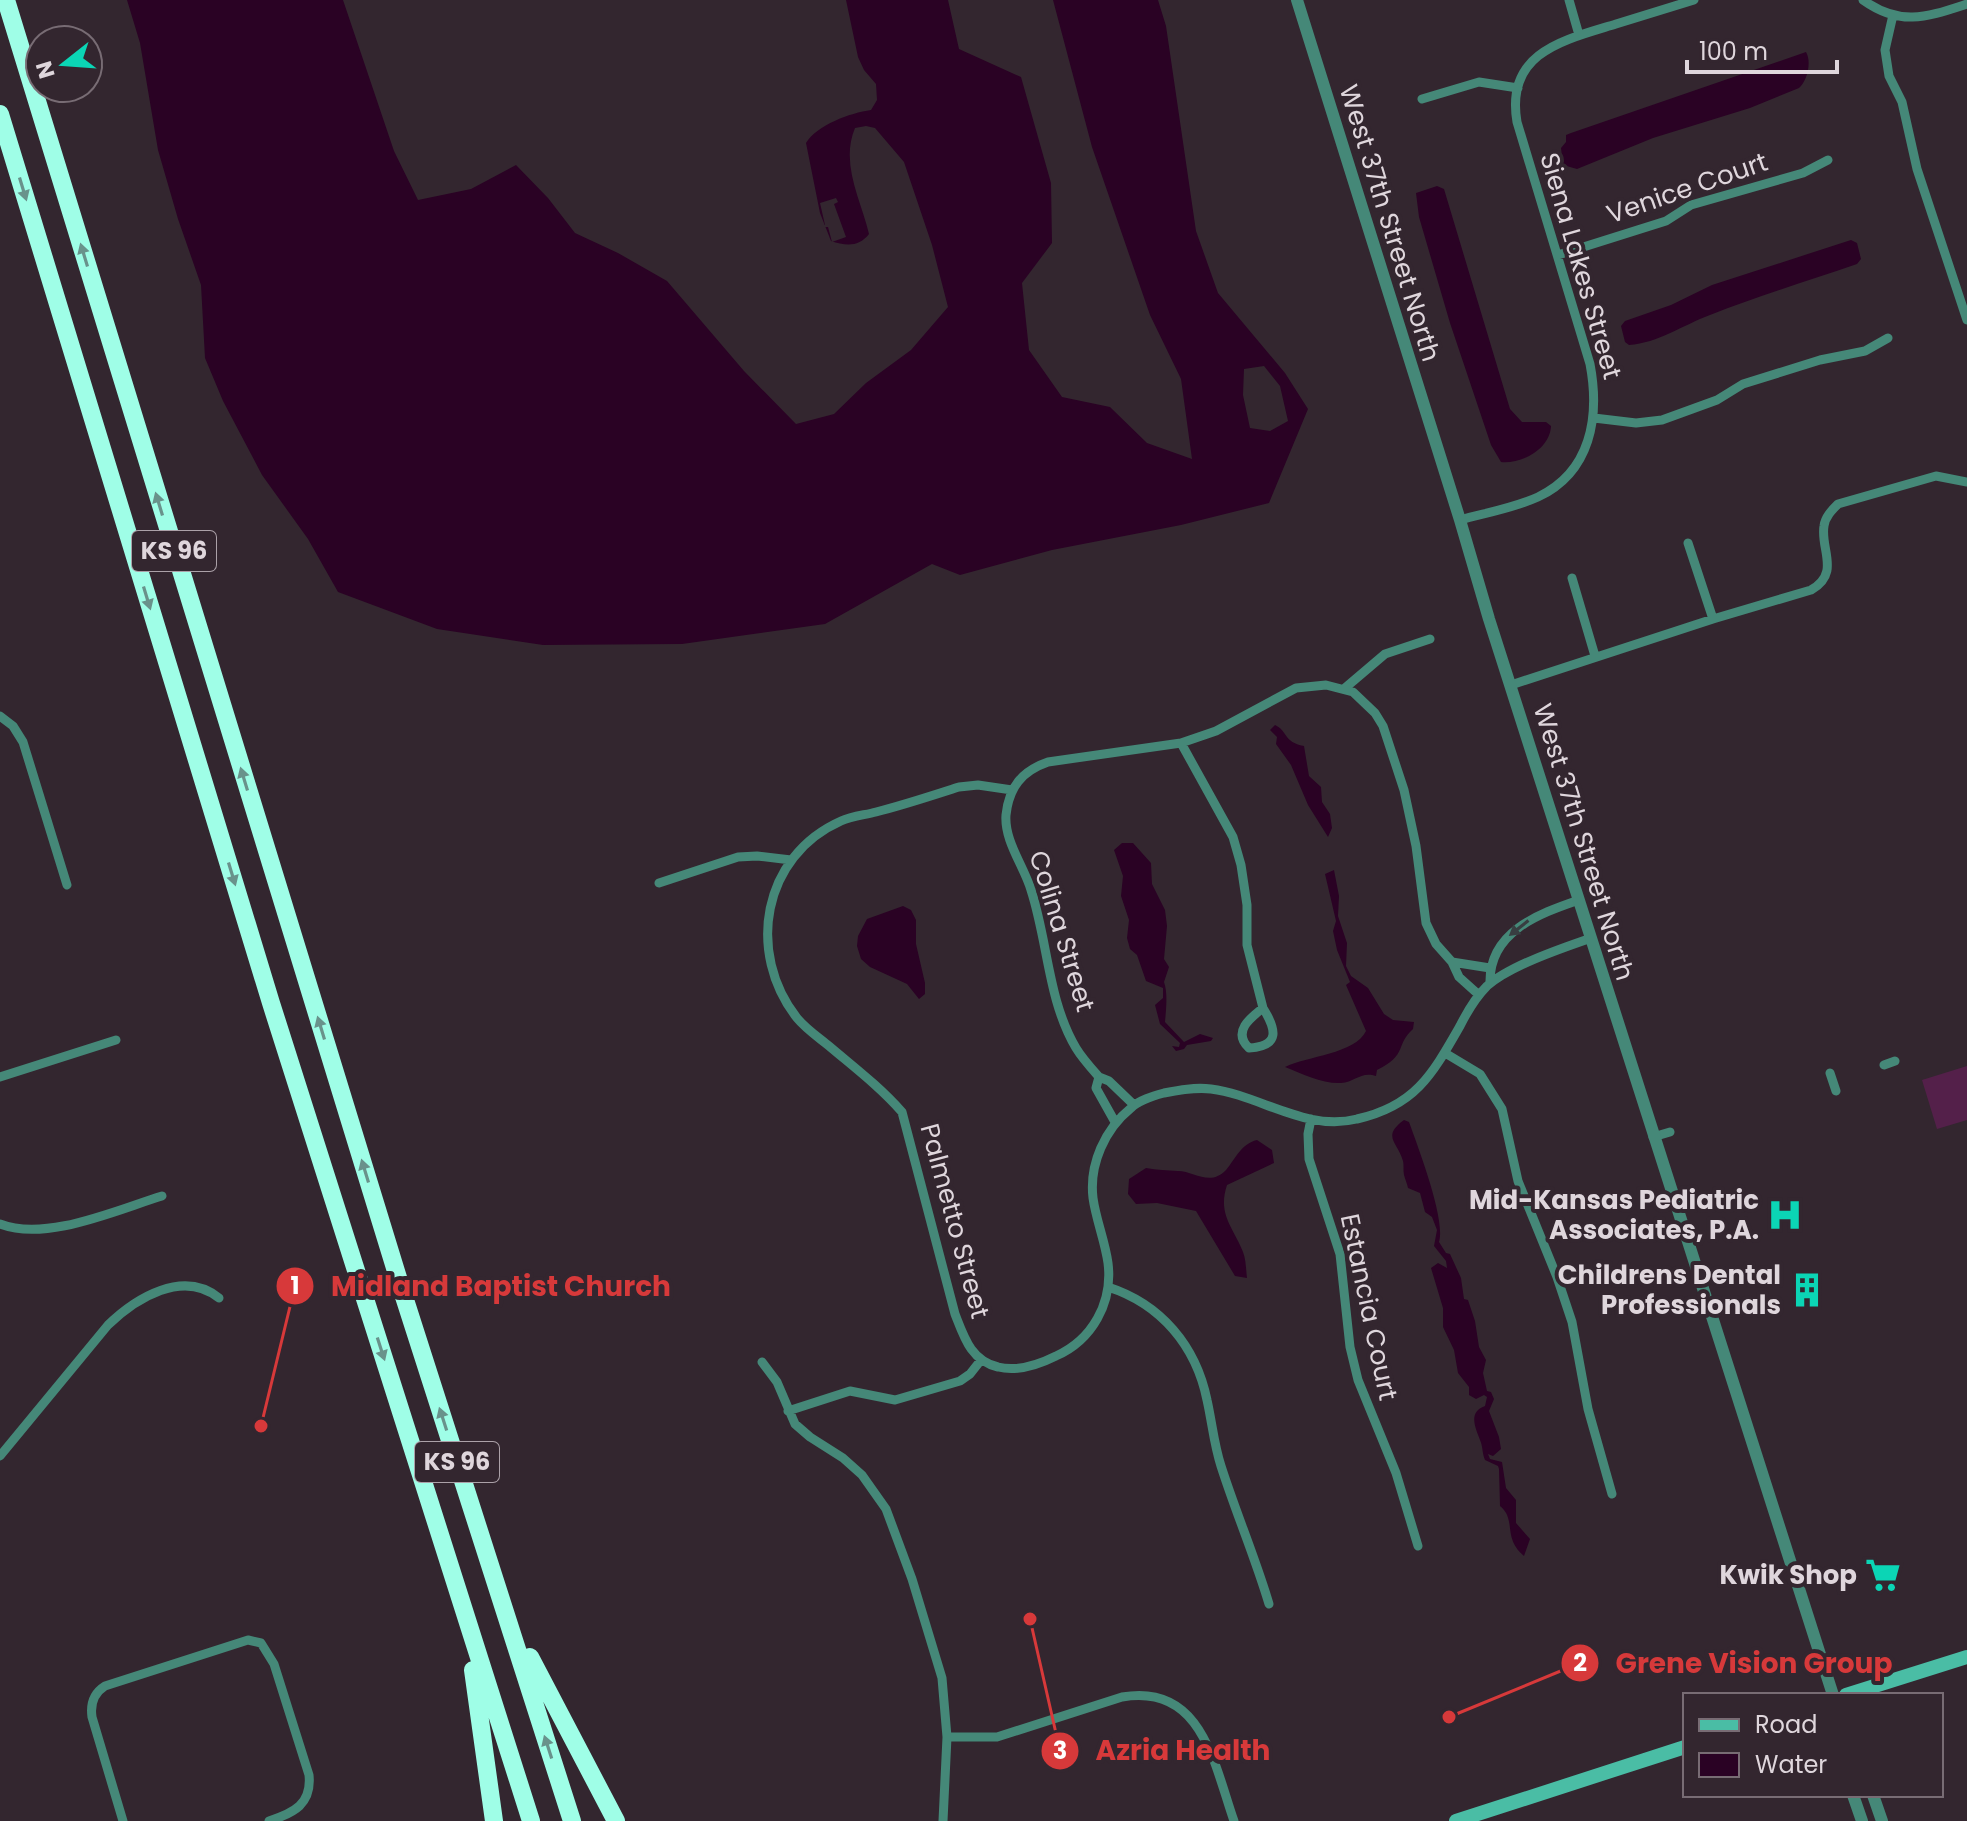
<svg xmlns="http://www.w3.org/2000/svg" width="1967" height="1821" viewBox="0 0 1967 1821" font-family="Poppins,sans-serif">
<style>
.green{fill:#54204a}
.water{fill:#2a0224;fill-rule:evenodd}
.pier{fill:#33262f}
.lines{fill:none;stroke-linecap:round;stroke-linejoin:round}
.minor{stroke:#458878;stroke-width:9}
.tertiary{stroke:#458878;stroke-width:12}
.secondary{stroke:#4abda5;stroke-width:14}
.motorway{stroke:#9ffee7;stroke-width:18}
.oneway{fill:#69928b}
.oneway2{fill:#383e41}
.labels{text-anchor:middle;stroke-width:8;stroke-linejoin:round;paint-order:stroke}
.shield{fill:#33262f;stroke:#aba1a8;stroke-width:2}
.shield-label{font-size:24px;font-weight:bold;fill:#dfd6dc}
.street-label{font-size:26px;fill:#dfd6dc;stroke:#33262f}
.poi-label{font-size:26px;font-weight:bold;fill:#dfd6dc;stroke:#33262f;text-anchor:end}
.leader{fill:none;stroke:#d7393a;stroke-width:3}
.callout-dot{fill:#d7393a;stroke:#33262f;stroke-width:3}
.mark-label{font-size:24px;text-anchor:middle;font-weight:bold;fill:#fff}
.callout-label{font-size:28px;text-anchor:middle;font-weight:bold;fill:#d7393a;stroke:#33262f;stroke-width:8;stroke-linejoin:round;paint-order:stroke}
</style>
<rect width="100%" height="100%" fill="#33262f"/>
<path class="green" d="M1967,1066V1120L1937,1129L1922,1080Z"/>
<path class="water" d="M127,0H343L394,151L418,200L471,189L516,165L548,198L575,233L618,253L667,281L744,371L796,424L834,414L866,383L911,350L948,307L932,245L904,162L875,128L866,126L855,128C840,164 861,200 869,234C859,247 846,246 831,241L820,213L806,143C817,125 850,113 871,110L877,100L876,84L864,70L858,57L846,0H948L959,49L1021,77L1051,183L1052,243L1022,283L1029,350L1062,397L1110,407L1147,443L1192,459L1181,379L1150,315L1092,147L1053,0H1158L1166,26L1196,231L1218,293L1285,373L1308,409L1269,503L1181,525L1052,550L960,575L932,564L825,624L682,644L543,645L437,629L338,592L308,539L262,475L223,401L205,358L201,285L178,219L158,150L140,43ZM1264,366L1280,386L1288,421L1270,431L1250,428L1243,395L1244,369Z
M1806,52C1812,62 1807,81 1799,88L1750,108L1653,138L1577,169L1563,165L1561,148L1566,142V135L1571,133Z
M1437,186L1444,189L1510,409L1522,422H1546L1551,426C1550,449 1522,464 1501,462L1491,445L1450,323L1419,217L1416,193Z
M1851,240L1857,243L1861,259L1857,264C1808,281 1758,296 1710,315C1683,325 1658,343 1629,345L1625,342L1621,326L1625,321L1671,305L1712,285Z
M1275,725C1288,731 1283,742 1304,746L1309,776L1321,787L1322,802L1330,814L1332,828L1328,837L1308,805L1291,765L1276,744L1277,737L1270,730Z
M1122,843H1133L1151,863L1152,884L1165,910L1167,926L1164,959L1169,967L1164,982C1168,993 1166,1010 1165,1022L1184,1042L1200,1034L1213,1038L1211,1041L1187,1045L1184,1049L1176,1051L1172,1046L1179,1047L1180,1043L1160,1024L1155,1005L1163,998V988L1146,981L1137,955L1130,949L1127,938L1129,920L1121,896L1123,876L1114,850Z
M1334,870L1339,896L1338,916L1347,943L1346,966L1351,976L1368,988L1384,1014L1393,1020L1414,1022L1413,1029C1395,1045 1408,1055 1377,1070L1376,1076C1361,1071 1355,1082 1341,1083C1323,1084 1302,1074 1285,1067C1307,1056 1355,1054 1366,1031L1346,985L1350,982L1337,950L1333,931L1336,921L1325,874Z
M903,906L911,910L916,920V944L925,983V994L919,999L907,984L870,967L861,959L857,946L858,936L867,919Z
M1404,1120L1409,1122C1418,1147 1446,1220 1439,1242L1446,1253L1450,1254L1461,1278L1464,1299L1468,1300L1475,1321L1479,1347L1486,1360L1483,1373L1487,1391L1491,1392L1494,1399L1489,1411L1499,1437L1501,1449L1493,1456L1488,1454L1490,1459L1502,1462L1506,1488L1516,1500V1523L1530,1539L1524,1556C1502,1537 1517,1520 1500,1506L1499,1469L1498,1466L1485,1460C1482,1453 1483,1447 1480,1440C1475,1427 1468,1412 1485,1406L1487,1397L1484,1395L1476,1399L1469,1395V1387L1458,1373L1454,1350L1443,1327V1308L1431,1268L1438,1263L1447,1268L1446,1261L1434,1246L1437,1230L1432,1217L1425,1212L1420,1193L1408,1188C1407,1183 1405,1179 1404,1175C1403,1170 1404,1165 1403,1161C1398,1142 1381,1137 1404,1120Z
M1257,1140L1272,1150L1274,1163L1227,1185C1217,1215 1234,1228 1243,1252C1246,1259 1246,1270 1247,1278L1235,1276L1196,1211L1157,1203L1136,1204L1128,1194L1129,1179L1146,1168C1157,1170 1167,1170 1178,1171C1194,1171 1210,1187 1226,1170C1236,1158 1241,1144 1257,1140Z"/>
<path class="pier" d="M836,198L838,202L834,204L846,237L832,242L828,227H821L825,225L820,203Z"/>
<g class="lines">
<path class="minor" d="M1569,0L1579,35
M1863,0C1901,27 1927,17 1967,4
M1893,15L1885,50L1889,76L1902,102L1917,169L1967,320
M1422,99L1479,82L1518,88
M1558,255L1666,221L1691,205L1803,173L1828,160
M1594,418L1636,423L1662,420L1717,400L1743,384L1820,360L1865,351L1888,338
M1460,520C1485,513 1514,508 1538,497C1591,472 1600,417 1590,364L1517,122C1505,52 1564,40 1616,24C1642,16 1668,8 1694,0
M1688,543L1713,619
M1572,578L1595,656
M1511,685L1713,619L1811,590C1841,573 1820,549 1824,526C1825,517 1832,510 1838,504L1936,476L1967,482
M1345,688L1385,654L1430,639
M0,716L13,726L23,742L67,885
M1181,743L1233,837L1241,865L1247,905V945L1263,1008C1250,1018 1232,1032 1249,1048C1281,1046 1276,1029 1263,1008
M1012,790L978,785L959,787C931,796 904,805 876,812C865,815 852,816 841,821C762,856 746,953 797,1018C806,1029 818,1037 829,1046C855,1068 880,1087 902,1112L955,1314C964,1337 971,1361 998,1367C1018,1372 1038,1365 1056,1356C1092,1340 1113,1303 1108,1263C1105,1241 1096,1220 1093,1198C1089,1164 1105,1129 1131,1108C1139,1100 1153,1096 1164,1093C1179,1090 1195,1087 1211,1089C1260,1095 1305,1132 1357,1119C1415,1106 1432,1075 1460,1026C1467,1012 1476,997 1487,986C1509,966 1562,948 1591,938
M659,883L738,857L757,856L791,860
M1452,962L1490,968
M1490,983C1489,932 1538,914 1579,900
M1445,1053L1480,1074L1502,1109L1518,1181L1557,1277L1572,1322L1588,1409L1612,1494
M1884,1065L1895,1061
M1830,1073L1836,1091
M0,1077L116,1040
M1099,1077C1091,1068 1082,1058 1076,1048C1048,1001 1048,942 1031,890C1024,866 1004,841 1006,815C1009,787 1022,771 1048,762L1181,743L1216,731L1296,688L1326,685L1353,692L1375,713L1383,726L1404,790L1416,846L1426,923L1436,944L1452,962L1459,977L1479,995
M1311,1119L1308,1134L1309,1159L1340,1254L1350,1347L1358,1380L1396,1473L1418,1546
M1115,1122L1096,1088L1099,1077L1109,1081L1134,1105
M1653,1137L1670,1132
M0,1224C46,1242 116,1210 162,1196
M1108,1287C1161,1304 1196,1346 1207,1400C1212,1422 1214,1445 1221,1466C1236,1513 1255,1557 1269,1604
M762,1362L777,1382L795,1424L810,1437L843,1458L862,1475L886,1509L912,1579L942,1678L947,1737L943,1821
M788,1411L850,1391L895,1400L960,1381L970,1374L981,1360
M0,1456L108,1325C136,1298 183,1269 219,1298
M947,1737H997L1122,1697C1202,1683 1214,1764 1234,1821
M123,1821L92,1717C90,1703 94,1693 105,1686L248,1640L261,1643L274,1664L309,1775C312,1804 294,1813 269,1821"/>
<path class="tertiary" d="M1297,0L1460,520L1489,619L1833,1695
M1853,1795L1862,1821
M1873,1795L1882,1821"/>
<path class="secondary" d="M1846,1695L1967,1657
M1456,1821L1685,1747"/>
<path class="motorway" d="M6,0L399,1281L572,1821
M0,114L271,1003L531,1821
M530,1657L616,1821
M473,1670L494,1821"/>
</g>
<defs><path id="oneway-solid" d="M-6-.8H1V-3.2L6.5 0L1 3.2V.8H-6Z" transform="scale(2)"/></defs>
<g class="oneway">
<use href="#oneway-solid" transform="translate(23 189) rotate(73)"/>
<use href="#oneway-solid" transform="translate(84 255) rotate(-107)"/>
<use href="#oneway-solid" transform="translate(159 504) rotate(-107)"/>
<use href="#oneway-solid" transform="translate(147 598) rotate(73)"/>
<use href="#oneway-solid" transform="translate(244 779) rotate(-107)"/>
<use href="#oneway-solid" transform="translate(232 874) rotate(73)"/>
<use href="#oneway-solid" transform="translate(321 1028) rotate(-107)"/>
<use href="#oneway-solid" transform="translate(365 1171) rotate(-107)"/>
<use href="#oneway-solid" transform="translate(381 1349) rotate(72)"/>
<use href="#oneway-solid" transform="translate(443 1419) rotate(-108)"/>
<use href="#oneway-solid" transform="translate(548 1747) rotate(-108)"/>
</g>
<use class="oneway2" href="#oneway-solid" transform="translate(1519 928) rotate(142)"/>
<defs>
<g id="hospital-bare" transform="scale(2.76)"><path d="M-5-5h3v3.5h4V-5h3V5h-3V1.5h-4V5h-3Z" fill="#0bd5b5" stroke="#33262f" stroke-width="2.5" paint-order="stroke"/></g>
<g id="building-bare" transform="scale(2.76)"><path d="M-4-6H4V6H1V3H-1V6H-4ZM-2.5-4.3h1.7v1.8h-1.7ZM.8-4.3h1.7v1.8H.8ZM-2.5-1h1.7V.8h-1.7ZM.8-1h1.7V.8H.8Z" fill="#0bd5b5" stroke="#33262f" stroke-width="2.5" paint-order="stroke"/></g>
<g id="supermarket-bare" transform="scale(2.76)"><path d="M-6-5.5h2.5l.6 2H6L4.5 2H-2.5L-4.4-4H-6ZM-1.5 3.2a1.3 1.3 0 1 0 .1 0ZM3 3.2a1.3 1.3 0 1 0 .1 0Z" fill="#0bd5b5" stroke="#33262f" stroke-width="2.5" paint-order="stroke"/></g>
</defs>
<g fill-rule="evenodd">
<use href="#hospital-bare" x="1785" y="1215"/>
<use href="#building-bare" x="1807" y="1290"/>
<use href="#supermarket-bare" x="1883" y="1575"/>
</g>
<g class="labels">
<g class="shield">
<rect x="132" y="531" width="84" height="40" rx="6"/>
<rect x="415" y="1442" width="84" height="40" rx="6"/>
</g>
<g class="shield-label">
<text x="174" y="559">KS 96</text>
<text x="457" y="1470">KS 96</text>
</g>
<g class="street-label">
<text transform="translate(1687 188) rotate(-19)" y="9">Venice Court</text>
<text transform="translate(1390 223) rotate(73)" y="9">West 37th Street North</text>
<text transform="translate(1581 266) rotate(74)" y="9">Siena Lakes Street</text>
<text transform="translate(1584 842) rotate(73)" y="9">West 37th Street North</text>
<text transform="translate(1062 931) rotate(73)" y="9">Colina Street</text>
<text transform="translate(955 1221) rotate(75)" y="9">Palmetto Street</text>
<text transform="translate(1369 1307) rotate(78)" y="9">Estancia Court</text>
</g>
<g class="poi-label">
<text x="1759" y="1209">Mid-Kansas Pediatric<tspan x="1759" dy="30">Associates, P.A.</tspan></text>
<text x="1781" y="1284">Childrens Dental<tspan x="1781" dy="30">Professionals</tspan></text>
<text x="1857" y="1584">Kwik Shop</text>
</g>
</g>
<path class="leader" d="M261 1426L295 1286M1449 1717L1580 1663M1030 1619L1060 1751"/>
<g class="callout-dot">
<circle cx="261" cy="1426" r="8"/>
<circle cx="1449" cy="1717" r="8"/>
<circle cx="1030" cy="1619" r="8"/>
<circle cx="295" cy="1286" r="20"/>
<circle cx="1580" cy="1663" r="20"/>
<circle cx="1060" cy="1751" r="20"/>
</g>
<g class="mark-label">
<text x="295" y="1294">1</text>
<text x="1580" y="1671">2</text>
<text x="1060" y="1759">3</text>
</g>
<g class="callout-label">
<text x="501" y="1296">Midland Baptist Church</text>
<text x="1754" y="1673">Grene Vision Group</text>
<text x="1183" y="1760">Azria Health</text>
</g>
<rect x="1683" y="1693" width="260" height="104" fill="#33262f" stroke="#786c74" stroke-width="2"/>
<rect x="1699" y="1719" width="40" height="12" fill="#4abda5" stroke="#786c74" stroke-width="2"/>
<text x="1755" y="1733" font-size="24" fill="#dfd6dc">Road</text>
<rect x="1699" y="1753" width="40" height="24" fill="#2a0224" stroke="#786c74" stroke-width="2"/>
<text x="1755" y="1773" font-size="24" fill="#dfd6dc">Water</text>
<g transform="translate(64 64) rotate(253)"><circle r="38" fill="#33262f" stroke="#786c74" stroke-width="2"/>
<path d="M0-6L14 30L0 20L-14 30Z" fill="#0bd5b5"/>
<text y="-12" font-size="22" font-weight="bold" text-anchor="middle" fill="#dfd6dc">N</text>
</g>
<path d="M1687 60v12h150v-12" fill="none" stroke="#dfd6dc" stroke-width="4"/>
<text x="1699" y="60" font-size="24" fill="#dfd6dc" stroke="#33262f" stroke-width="6" paint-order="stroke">100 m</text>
</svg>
